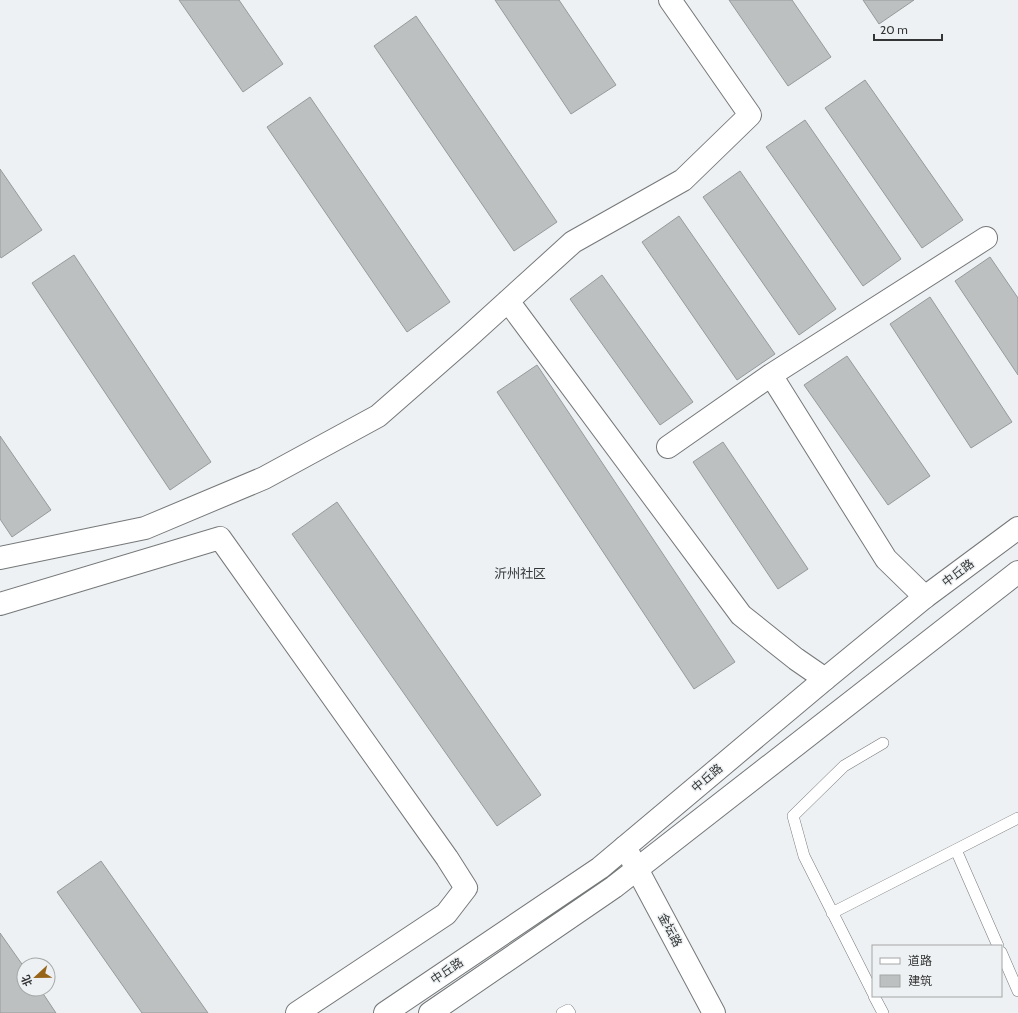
<svg xmlns="http://www.w3.org/2000/svg" width="1018" height="1013" viewBox="0 0 1018 1013" font-family="Cabin,'Noto Sans SC',sans-serif">
<style>
.building{fill:#bcc0c0;stroke:#969a9a}
.lines{fill:none;stroke-linecap:round;stroke-linejoin:round}
.lane-casing{stroke:#757879;stroke-width:12}
.street-casing{stroke:#757879;stroke-width:24}
.secondary-casing{stroke:#757879;stroke-width:24}
.lane{stroke:#fff;stroke-width:11}
.street{stroke:#fff;stroke-width:22}
.secondary{stroke:#fff;stroke-width:22}
.labels{text-anchor:middle;stroke-width:3;stroke-linejoin:round;paint-order:stroke}
.street-label{font-size:12px;fill:#343636;stroke:#eef1f3}
.neighbourhood-label{font-size:13px;fill:#343738;stroke:#eef1f3}
</style>
<rect width="100%" height="100%" fill="#eef1f3"/>
<path class="building" d="M179,0H239L283,64L243,92Z
M495,0H559L616,85L571,114Z
M729,0H792L831,57L788,86Z
M863,0H914L879,24Z
M416,16L557,222L514,251L374,46Z
M865,80L963,220L922,248L825,108Z
M310,97L450,302L407,332L267,127Z
M805,120L901,259L863,286L766,147Z
M0,169L42,230L1,258L0,256Z
M740,171L836,309L799,335L703,197Z
M679,216L775,354L737,380L642,242Z
M74,255L211,462L170,490L32,283Z
M990,257L1018,298V375L955,281Z
M602,275L693,402L660,425L570,299Z
M930,297L1012,422L971,448L890,324Z
M847,356L930,476L888,505L804,385Z
M537,365L735,662L694,689L497,392Z
M0,436L51,510L12,537L0,519Z
M723,442L808,569L778,589L693,462Z
M337,502L541,795L497,826L292,534Z
M101,861L208,1013H142L57,892Z
M0,933L24,967V989H40L56,1013H0Z"/>
<g class="lines">
<g class="lane-casing">
<path id="lane" d="M956,850L998,946
M832,913L1018,818
M1001,952L1018,991
M873,993L804,856L793,816L844,766L883,743
M874,996L883,1013
M562,1013L568,1010L570,1013"/>
</g>
<g class="street-casing">
<path id="street" d="M508,301L741,615L796,659L825,679
M771,375L886,559L925,597
M668,447L771,375L986,238
M0,558L145,528L264,478L378,416L466,339L573,242L683,180L750,115L670,0
M0,604L220,538L447,858L466,888L446,914L297,1013
M625,847L637,869L714,1013"/>
</g>
<g class="secondary-casing">
<path id="secondary" d="M385,1013L600,868L825,679L925,597L1018,528
M430,1013L614,887L1018,572"/>
</g>
<use href="#lane" class="lane"/>
<use href="#street" class="street"/>
<use href="#secondary" class="secondary"/>
</g>
<g class="labels">
<g class="street-label">
<text transform="translate(958 573) rotate(-37)" y="4">中丘路</text>
<text transform="translate(707 778) rotate(-40)" y="4">中丘路</text>
<text transform="translate(670 930) rotate(62)" y="4">金坛路</text>
<text transform="translate(447 971) rotate(-34)" y="4">中丘路</text>
</g>
<g class="neighbourhood-label">
<text x="520" y="578">沂州社区</text>
</g>
</g>
<rect x="872" y="945" width="130" height="52" fill="#eef1f3" stroke="#a4a6a7"/>
<rect x="880" y="958" width="20" height="6" fill="#ffffff" stroke="#a4a6a7"/>
<text x="908" y="965" font-size="12" fill="#343636">道路</text>
<rect x="880" y="975" width="20" height="12" fill="#bcc0c0" stroke="#a4a6a7"/>
<text x="908" y="985" font-size="12" fill="#343636">建筑</text>
<g transform="translate(36 977) rotate(248)"><circle r="19" fill="#eef1f3" stroke="#a4a6a7"/>
<path d="M0-3L7 15L0 10L-7 15Z" fill="#966517"/>
<text y="-6" font-size="11" font-weight="bold" text-anchor="middle" fill="#343636">北</text>
</g>
<path d="M874 34v6h68v-6" fill="none" stroke="#343636" stroke-width="2"/>
<text x="880" y="34" font-size="12" fill="#343636" stroke="#eef1f3" stroke-width="3" paint-order="stroke">20 m</text>
</svg>
